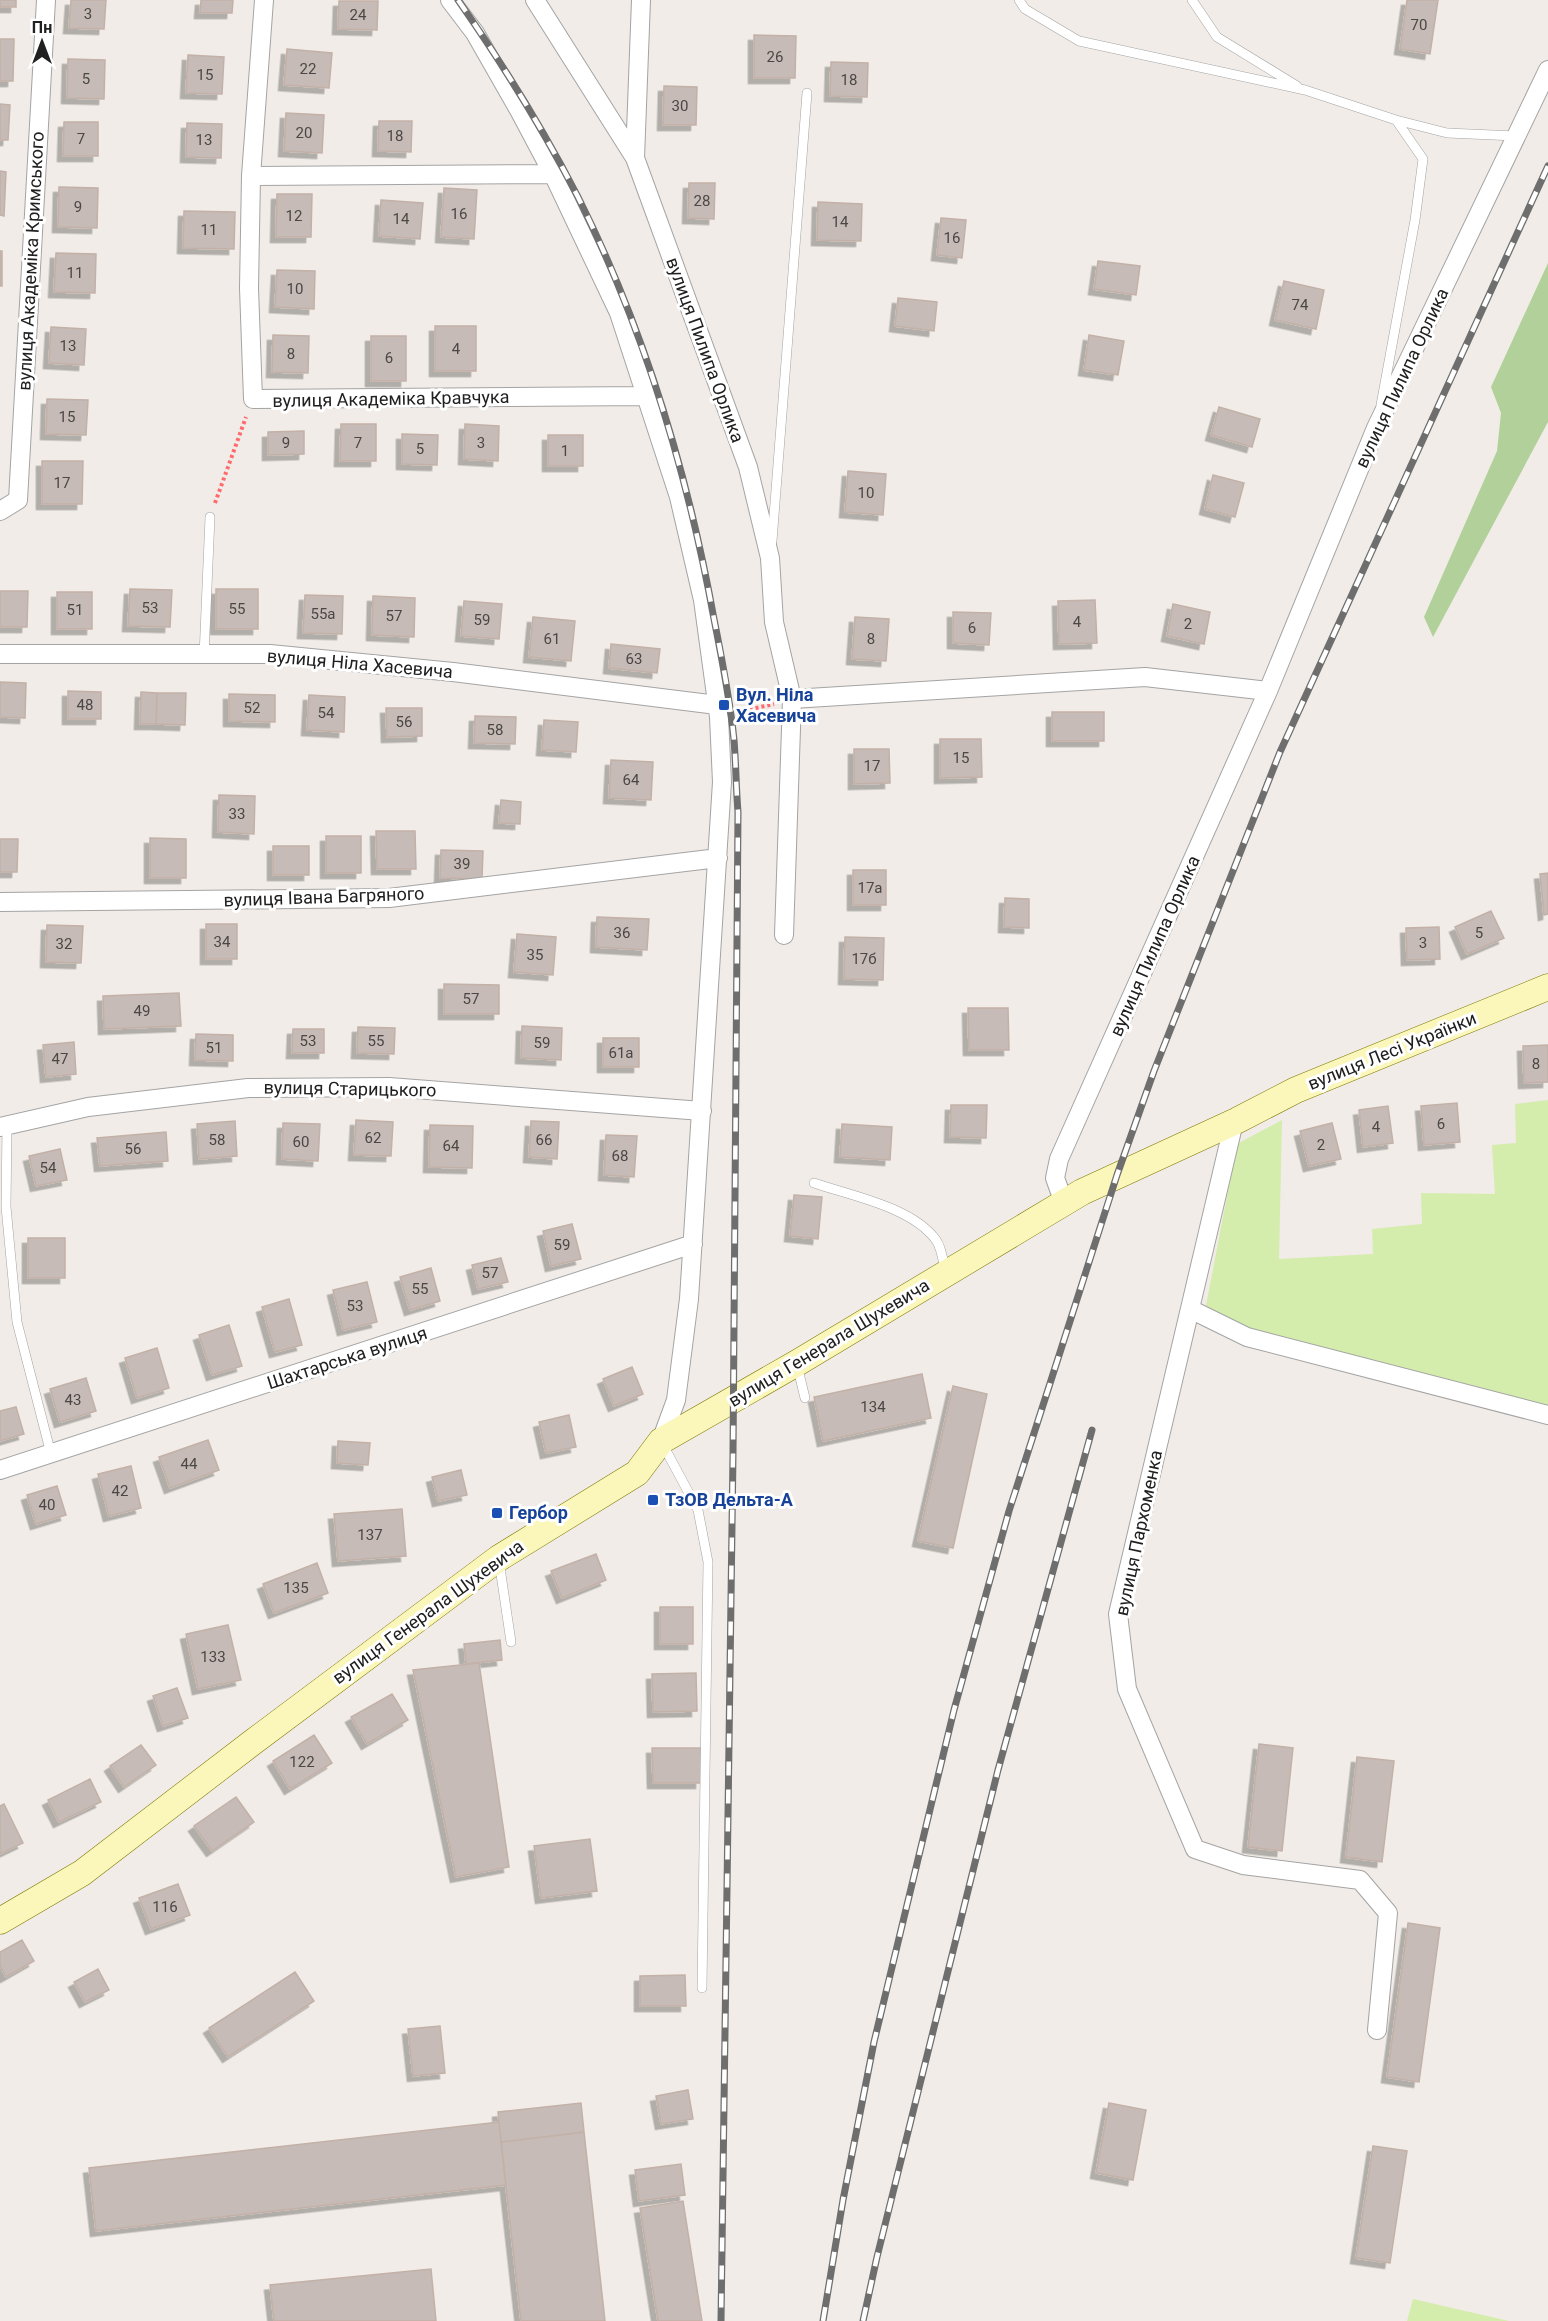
<svg xmlns="http://www.w3.org/2000/svg" width="1548" height="2321" viewBox="0 0 1548 2321" font-family="Roboto,sans-serif">
<style>
.grass{fill:#d4ecac}
.forest{fill:#b2d19a}
.building{fill:#c6bbb6;stroke:#c3b1a8;stroke-width:1.5;filter:url(#shadow)}
.lines{fill:none;stroke-linecap:round;stroke-linejoin:round}
.lane-casing{stroke:#a4a4a4;stroke-width:10}
.street-casing{stroke:#a4a4a4;stroke-width:20}
.secondary-casing{stroke:#7d7a02;stroke-width:27}
.path{stroke:#fe6b6f;stroke-width:4;stroke-dasharray:3 3;stroke-linecap:butt}
.lane{stroke:#fff;stroke-width:9}
.street{stroke:#fff;stroke-width:18}
.secondary{stroke:#fbf6ba;stroke-width:26}
.rail-casing{stroke:#6e6e6e;stroke-width:7}
.rail{stroke:#fff;stroke-width:4.5;stroke-dasharray:14;stroke-linecap:butt}
.transit-dot{fill:#1a4fb4;stroke:#fff;stroke-width:2}
.labels{text-anchor:middle;stroke-width:6;stroke-linejoin:round;paint-order:stroke}
.number-label{font-size:15px;fill:#4a4746}
.street-label{font-size:18px;fill:#202020;stroke:#fff}
.transit-label{font-size:18px;font-weight:bold;fill:#164399;stroke:#fff;text-anchor:start}
</style>
<defs>
<filter id="shadow"><feDropShadow dx="-5.5" dy="5.5" stdDeviation="0" flood-color="#0004"/></filter>
</defs>
<rect width="100%" height="100%" fill="#f1ece7"/>
<path class="grass" d="M1548,1100V1415L1204,1316L1237,1144L1282,1120L1279,1259L1373,1254L1372,1229L1422,1224L1421,1193L1495,1194L1492,1145L1516,1143L1515,1104Z
M1413,2299L1509,2321H1407Z"/>
<path class="forest" d="M1548,263V422L1433,637L1424,617L1497,451L1501,413L1491,387Z"/>
<path class="building" d="M0,0H16V7H0Z
M71,0H106L104,29L69,28Z
M201,0H233L232,13H200Z
M1407,0H1438L1430,54L1400,49Z
M339,1H378L377,30L338,29Z
M754,35L796,36L795,78H754Z
M0,39H14L13,81H0Z
M287,49L332,53L329,88L284,85Z
M188,55L224,57L222,94L186,93Z
M68,59L105,60L104,99L67,98Z
M831,62L868,63L867,97L830,96Z
M664,86L697,87L696,125H663Z
M0,104L10,105L8,140H0Z
M286,113L324,115L322,153L284,151Z
M379,121H412L411,152L378,151Z
M64,122H98V156H63Z
M187,123L222,124L221,158L186,157Z
M0,171L6,172L4,216L0,215Z
M689,183H715L714,219L688,218Z
M59,187L98,188L97,228L58,227Z
M444,188L477,190L474,239L441,237Z
M277,194H312L311,237H276Z
M381,200L423,203L420,239L379,236Z
M818,202L862,204L861,241L817,240Z
M184,211L235,212L234,249L183,248Z
M941,218L966,220L962,258L937,255Z
M0,251H2V286H0Z
M56,253L96,254L95,293L54,292Z
M1098,261L1140,266L1136,295L1094,289Z
M277,270L315,271L314,309L275,307Z
M1284,281L1324,290L1316,329L1275,320Z
M898,298L937,302L934,331L895,326Z
M435,326H476V371H435Z
M51,327L86,329L84,365L49,363Z
M273,335L309,336L308,373L272,372Z
M1089,335L1124,341L1118,375L1084,370Z
M371,336H406V381H371Z
M47,399L88,400L86,435L46,434Z
M1219,407L1260,419L1252,447L1211,435Z
M341,424H376V461H340Z
M465,424L499,426L498,461L464,459Z
M304,431V454L268,455V432Z
M402,434L438,435L437,465L402,464Z
M548,435H583V466H548Z
M42,461H83L82,504H42Z
M848,471L886,474L883,515L845,512Z
M1213,475L1244,483L1235,517L1205,509Z
M130,589L172,590L170,627L128,626Z
M216,589H258V629H216Z
M0,591H28L27,627H0Z
M57,592H92V629H57Z
M305,595L343,596L342,634L303,633Z
M373,596L415,598L414,637L372,635Z
M1095,600L1097,643L1059,644L1058,601Z
M464,601L502,604L499,639L461,636Z
M1173,604L1210,612L1204,644L1167,636Z
M953,612L991,613L989,645L953,643Z
M533,617L575,621L571,661L529,657Z
M855,617L889,619L886,661L852,659Z
M611,644L660,649L657,673L609,668Z
M0,682L26,683L25,718L0,717Z
M68,691L101,692V719H68Z
M141,692L157,693L156,724H140Z
M157,693H186L185,725L156,724Z
M229,694L275,695V722L229,721Z
M309,695L345,697L344,732L307,730Z
M386,708H422V736L387,737Z
M1052,712H1104V741H1052Z
M475,716L516,717L515,744L474,743Z
M544,720L578,722L576,752L542,750Z
M940,739H981L982,777L940,778Z
M854,749H889L890,783L854,784Z
M611,760L653,762L651,800L609,798Z
M219,795L255,796L254,834L218,832Z
M501,800L521,802L520,824L499,823Z
M376,831H415L416,869H377Z
M326,836H361V873H326Z
M150,838L186,839V878H150Z
M0,839H18L17,872H0Z
M273,846H309V875H273Z
M441,850L483,851L482,879L440,878Z
M853,870H886V905H853Z
M1548,873V914L1544,915L1540,874Z
M1005,898L1029,899V928L1004,927Z
M1491,911L1504,938L1467,954L1455,927Z
M597,917L649,919L647,950L596,947Z
M206,924H237V959H206Z
M47,925L83,926L81,963L46,962Z
M1439,927L1440,959L1407,960L1406,928Z
M517,934L556,937L553,975L514,972Z
M845,937L884,938L883,980L844,979Z
M444,984L499,985V1014H444Z
M179,993L181,1026L104,1029L103,996Z
M968,1008H1008L1009,1050H969Z
M522,1026L562,1028L561,1060L521,1058Z
M358,1027L395,1028L394,1054L357,1053Z
M293,1029H324V1053H292Z
M196,1034L233,1035V1061L195,1060Z
M603,1038H639V1067H603Z
M74,1042L76,1074L46,1077L43,1045Z
M1548,1045V1082L1524,1083L1523,1046Z
M1457,1103L1460,1142L1424,1145L1421,1106Z
M951,1105H987L986,1138L950,1137Z
M1388,1106L1393,1143L1363,1147L1359,1110Z
M356,1120L393,1122L391,1156L354,1155Z
M235,1121L237,1156L199,1159L197,1124Z
M531,1121L559,1122L557,1159L529,1157Z
M283,1123L320,1124L318,1161L282,1159Z
M1332,1123L1341,1159L1309,1166L1300,1131Z
M842,1124L892,1127L890,1160L840,1157Z
M430,1125L473,1126L472,1168L429,1167Z
M166,1132L168,1161L100,1166L97,1138Z
M606,1135L637,1136L634,1177L604,1175Z
M60,1149L67,1180L36,1186L29,1156Z
M794,1195L822,1197L818,1239L790,1236Z
M572,1224L581,1259L551,1266L543,1231Z
M28,1238H65V1278H28Z
M501,1258L508,1282L478,1289L472,1265Z
M431,1268L440,1301L410,1310L400,1277Z
M367,1282L377,1322L343,1330L333,1290Z
M289,1299L302,1345L275,1352L262,1307Z
M229,1325L242,1366L212,1375L199,1335Z
M157,1348L169,1388L137,1398L125,1358Z
M632,1367L643,1394L614,1406L603,1379Z
M922,1374L931,1418L823,1441L814,1397Z
M86,1378L96,1411L60,1422L50,1389Z
M953,1386L987,1394L953,1548L918,1541Z
M16,1407L24,1434L0,1441V1411Z
M569,1415L576,1447L546,1453L539,1422Z
M208,1440L219,1470L170,1488L159,1457Z
M338,1441L370,1443L368,1465L337,1463Z
M131,1466L141,1508L109,1516L98,1474Z
M461,1470L467,1495L438,1501L432,1477Z
M57,1486L66,1515L36,1524L27,1495Z
M402,1509L406,1556L338,1561L334,1514Z
M596,1554L606,1580L562,1598L551,1571Z
M317,1563L328,1593L274,1613L263,1584Z
M660,1607H693V1644H660Z
M228,1625L241,1680L198,1689L186,1634Z
M500,1640L502,1660L466,1664L464,1644Z
M479,1663L509,1867L456,1877L413,1670Z
M696,1673L697,1711L653,1712L652,1674Z
M177,1688L188,1718L163,1726L153,1696Z
M392,1694L408,1720L367,1744L351,1717Z
M314,1735L332,1763L290,1789L273,1761Z
M1259,1744L1293,1748L1282,1851L1248,1847Z
M141,1745L156,1765L124,1787L110,1766Z
M652,1748H701V1783H653Z
M1357,1757L1394,1761L1382,1862L1346,1857Z
M90,1779L101,1802L59,1822L48,1800Z
M236,1797L254,1822L212,1851L194,1826Z
M4,1804L23,1843L0,1854V1806Z
M590,1839L597,1891L541,1898L534,1846Z
M178,1884L190,1915L151,1929L139,1898Z
M1408,1923L1440,1928L1419,2082L1387,2077Z
M22,1940L34,1961L6,1977L0,1966V1952Z
M98,1969L109,1990L85,2002L74,1982Z
M295,1972L314,2001L228,2057L209,2028Z
M685,1975L686,2006H640V1976Z
M440,2026L445,2073L413,2076L408,2029Z
M688,2090L693,2119L661,2124L656,2096Z
M581,2103L584,2132L501,2142L498,2112Z
M1109,2103L1146,2110L1133,2180L1096,2173Z
M499,2122L506,2185L96,2231L89,2168Z
M584,2132L605,2321H521L501,2142Z
M1373,2146L1407,2151L1390,2263L1356,2258Z
M681,2164L685,2195L639,2201L635,2170Z
M683,2201L702,2321H658L640,2208Z
M431,2269L436,2321H274L270,2285Z"/>
<g class="lines">
<g class="lane-casing">
<path id="lane" d="M1019,0L1025,9L1079,41L1305,90L1396,120L1447,133L1516,136
M1192,0L1217,37L1297,86
M1381,405L1415,220L1423,159L1396,120
M772,541L807,93
M204,656L210,517
M7,1125L6,1207L17,1322L51,1454
M814,1183C852,1196 912,1207 936,1240C942,1248 943,1261 945,1271
M797,1365L805,1398
M662,1443L698,1510L708,1562L702,1988
M499,1561L511,1642"/>
</g>
<g class="street-casing">
<path id="street" d="M264,0L251,176L249,288L253,399L646,396
M450,0L475,33L519,110L553,174L619,313L679,497L703,600L719,717L722,782L689,1299L676,1400L661,1441
M535,0L635,158
M641,0L635,158L748,467L770,558L774,622L792,699L784,935
M251,176L553,174
M0,511L18,500L46,0
M0,654H270L453,672L717,705
M792,699L1145,677L1268,691
M0,902L389,898L718,858
M1238,1120L1234,1122L1118,1614L1127,1689L1195,1849L1243,1865L1360,1880L1388,1913L1377,2030
M0,1127L88,1107L248,1088L389,1087L702,1111
M1064,1203L1055,1178L1059,1159L1268,691L1376,428L1548,70
M1190,1309L1247,1337L1548,1415
M0,1470L693,1244"/>
</g>
<g class="secondary-casing">
<path id="secondary" d="M1238,1120L1296,1090L1548,987
M0,1921L82,1873L253,1742L499,1558L637,1473L661,1441L797,1363L1082,1192L1234,1122"/>
</g>
<path class="path" d="M215,503L246,417
M738,712L774,704"/>
<use href="#lane" class="lane"/>
<use href="#street" class="street"/>
<use href="#secondary" class="secondary"/>
<g class="rail-casing">
<path id="rail" d="M458,0C502,63 543,129 578,197C644,329 688,475 714,619C722,659 730,699 734,740C736,764 736,788 738,812L733,1454L721,2321
M823,2321L843,2200L874,2042L954,1710L1009,1511L1117,1175L1154,1071L1280,752L1548,166
M863,2321L877,2257L998,1770L1092,1430"/>
</g>
<use href="#rail" class="rail"/>
</g>
<g class="transit-dot">
<rect x="718" y="699" width="12" height="12" rx="3"/>
<rect x="647" y="1494" width="12" height="12" rx="3"/>
<rect x="491" y="1507" width="12" height="12" rx="3"/>
</g>
<g class="labels">
<g class="number-label">
<text x="88" y="19">3</text>
<text x="358" y="20">24</text>
<text x="1419" y="30">70</text>
<text x="775" y="62">26</text>
<text x="308" y="74">22</text>
<text x="205" y="80">15</text>
<text x="86" y="84">5</text>
<text x="849" y="85">18</text>
<text x="680" y="111">30</text>
<text x="304" y="138">20</text>
<text x="395" y="141">18</text>
<text x="81" y="144">7</text>
<text x="204" y="145">13</text>
<text x="702" y="206">28</text>
<text x="78" y="212">9</text>
<text x="459" y="219">16</text>
<text x="294" y="221">12</text>
<text x="401" y="224">14</text>
<text x="840" y="227">14</text>
<text x="209" y="235">11</text>
<text x="952" y="243">16</text>
<text x="75" y="278">11</text>
<text x="295" y="294">10</text>
<text x="1300" y="310">74</text>
<text x="68" y="351">13</text>
<text x="456" y="354">4</text>
<text x="291" y="359">8</text>
<text x="389" y="363">6</text>
<text x="67" y="422">15</text>
<text x="286" y="448">9</text>
<text x="358" y="448">7</text>
<text x="481" y="448">3</text>
<text x="420" y="454">5</text>
<text x="565" y="456">1</text>
<text x="62" y="488">17</text>
<text x="866" y="498">10</text>
<text x="150" y="613">53</text>
<text x="237" y="614">55</text>
<text x="75" y="615">51</text>
<text x="323" y="619">55а</text>
<text x="394" y="621">57</text>
<text x="482" y="625">59</text>
<text x="1077" y="627">4</text>
<text x="1188" y="629">2</text>
<text x="972" y="633">6</text>
<text x="552" y="644">61</text>
<text x="871" y="644">8</text>
<text x="634" y="664">63</text>
<text x="85" y="710">48</text>
<text x="252" y="713">52</text>
<text x="326" y="718">54</text>
<text x="404" y="727">56</text>
<text x="495" y="735">58</text>
<text x="961" y="763">15</text>
<text x="872" y="771">17</text>
<text x="631" y="785">64</text>
<text x="237" y="819">33</text>
<text x="462" y="869">39</text>
<text x="870" y="893">17а</text>
<text x="622" y="938">36</text>
<text x="1479" y="938">5</text>
<text x="222" y="947">34</text>
<text x="1423" y="948">3</text>
<text x="64" y="949">32</text>
<text x="535" y="960">35</text>
<text x="864" y="964">17б</text>
<text x="471" y="1004">57</text>
<text x="142" y="1016">49</text>
<text x="308" y="1046">53</text>
<text x="376" y="1046">55</text>
<text x="542" y="1048">59</text>
<text x="214" y="1053">51</text>
<text x="621" y="1058">61а</text>
<text x="60" y="1064">47</text>
<text x="1536" y="1069">8</text>
<text x="1441" y="1129">6</text>
<text x="1376" y="1132">4</text>
<text x="373" y="1143">62</text>
<text x="217" y="1145">58</text>
<text x="544" y="1145">66</text>
<text x="301" y="1147">60</text>
<text x="1321" y="1150">2</text>
<text x="451" y="1151">64</text>
<text x="133" y="1154">56</text>
<text x="620" y="1161">68</text>
<text x="48" y="1173">54</text>
<text x="562" y="1250">59</text>
<text x="490" y="1278">57</text>
<text x="420" y="1294">55</text>
<text x="355" y="1311">53</text>
<text x="73" y="1405">43</text>
<text x="873" y="1412">134</text>
<text x="189" y="1469">44</text>
<text x="120" y="1496">42</text>
<text x="47" y="1510">40</text>
<text x="370" y="1540">137</text>
<text x="296" y="1593">135</text>
<text x="213" y="1662">133</text>
<text x="302" y="1767">122</text>
<text x="165" y="1912">116</text>
</g>
<g class="street-label">
<text transform="translate(31 261) rotate(-87)" y="6">вулиця Академіка Кримського</text>
<text transform="translate(705 350) rotate(70)" y="6">вулиця Пилипа Орлика</text>
<text transform="translate(1402 378) rotate(-65)" y="6">вулиця Пилипа Орлика</text>
<text transform="translate(391 399) rotate(-1)" y="6">вулиця Академіка Кравчука</text>
<text transform="translate(360 664) rotate(5)" y="6">вулиця Ніла Хасевича</text>
<text transform="translate(324 897) rotate(-2)" y="6">вулиця Івана Багряного</text>
<text transform="translate(1155 946) rotate(-66)" y="6">вулиця Пилипа Орлика</text>
<text transform="translate(1392 1051) rotate(-22)" y="6">вулиця Лесі Українки</text>
<text transform="translate(350 1089) rotate(1)" y="6">вулиця Старицького</text>
<text transform="translate(829 1343) rotate(-31)" y="6">вулиця Генерала Шухевича</text>
<text transform="translate(347 1358) rotate(-18)" y="6">Шахтарська вулиця</text>
<text transform="translate(1139 1533) rotate(-78)" y="6">вулиця Пархоменка</text>
<text transform="translate(428 1612) rotate(-36)" y="6">вулиця Генерала Шухевича</text>
</g>
<g class="transit-label">
<text x="736" y="701">Вул. Ніла<tspan x="736" dy="21">Хасевича</tspan></text>
<text x="665" y="1506">ТзОВ Дельта-А</text>
<text x="509" y="1519">Гербор</text>
</g>
</g>
<g transform="translate(42 42)" stroke="#ffffff" stroke-width="4.5" paint-order="stroke">
<path d="M0-4.5L10 22L0 15L-10 22Z" fill="#202020"/>
<text y="-9" font-size="16" font-weight="bold" text-anchor="middle" fill="#202020">Пн</text>
</g>
</svg>
